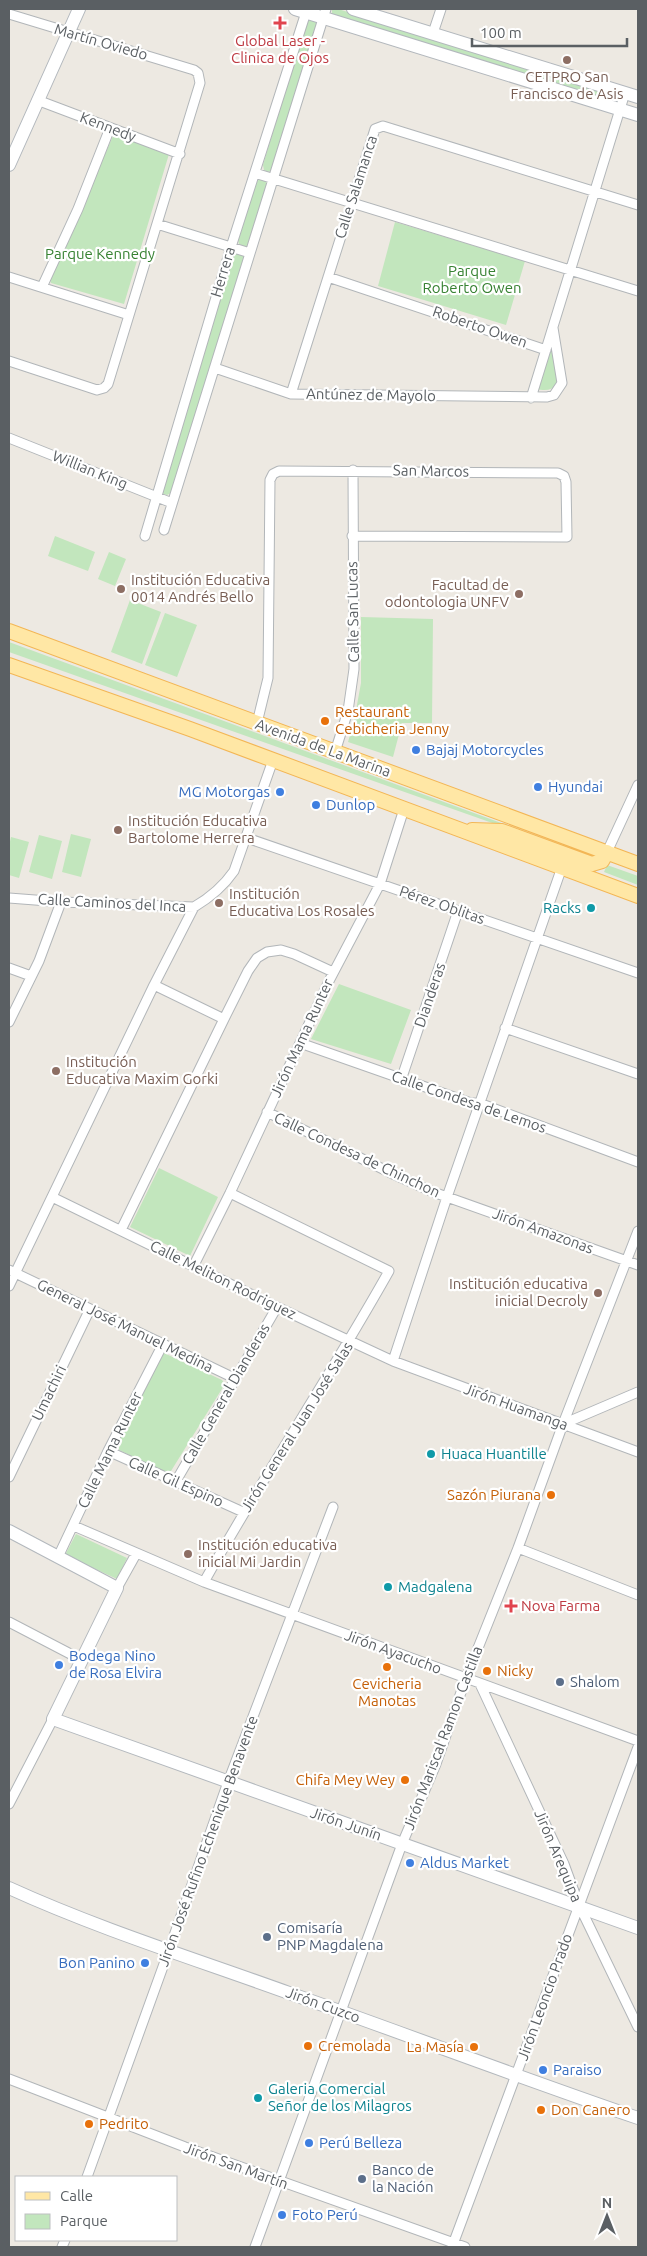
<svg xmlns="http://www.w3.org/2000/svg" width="647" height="2256" viewBox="0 0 647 2256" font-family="Ubuntu,sans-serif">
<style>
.green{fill:#c2e6bd}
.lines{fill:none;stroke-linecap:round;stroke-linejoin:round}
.street-casing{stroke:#b2b6b9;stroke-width:11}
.secondary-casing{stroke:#b3b8bd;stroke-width:14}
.primary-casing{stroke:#f3b655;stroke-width:16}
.street{stroke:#fff;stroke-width:9}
.secondary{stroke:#fff;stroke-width:12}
.primary{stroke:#ffe7a5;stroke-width:14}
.health-dot{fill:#e0444e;stroke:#fff;stroke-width:2}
.education-dot{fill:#8d6e63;stroke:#fff;stroke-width:2}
.food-dot{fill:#e8710a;stroke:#fff;stroke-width:2}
.shop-dot{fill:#3f7fe0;stroke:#fff;stroke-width:2}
.culture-dot{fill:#0f9aa8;stroke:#fff;stroke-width:2}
.service-dot{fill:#5c6f8a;stroke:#fff;stroke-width:2}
.labels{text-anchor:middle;stroke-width:4.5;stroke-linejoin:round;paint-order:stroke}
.health-label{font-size:15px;fill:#be3a42;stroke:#fff}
.street-label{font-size:15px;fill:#5a5f63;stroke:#fff}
.education-label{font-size:15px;fill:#785e54;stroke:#fff;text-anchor:start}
.park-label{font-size:15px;fill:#378232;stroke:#fff}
.food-label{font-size:15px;fill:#c56008;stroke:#fff;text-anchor:start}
.shop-label{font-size:15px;fill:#366cbe;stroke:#fff;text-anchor:start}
.culture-label{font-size:15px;fill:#0d838f;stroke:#fff;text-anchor:start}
.service-label{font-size:15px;fill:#4e5e75;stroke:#fff;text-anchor:start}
</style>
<rect width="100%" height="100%" fill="#ede9e2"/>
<path class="green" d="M332,9H338L618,95L619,99L617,103L332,16Z
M309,19L316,21L318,25L272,170L268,172L264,170L263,165L306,21Z
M114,134L169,154L124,304L51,283L49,277Z
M259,178L266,180L267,184L249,246L245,248L239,244L238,240L255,181Z
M395,222L525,261L506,325L378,286Z
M235,252L243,255L245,259L171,493L167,495L161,493L232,255Z
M550,344L553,345C557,365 569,396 536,389Z
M55,536L95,552L88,571L48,556Z
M109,552L126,559L115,586L98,579Z
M130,600L161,612L142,664L111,652Z
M165,613L197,625L177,677L145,665Z
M361,617L433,619L432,723H402L393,757L348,742L354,721L361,683Z
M9,642L591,856V858L9,652Z
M71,834L91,839L81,877L62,872Z
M39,835L62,841L52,879L29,872Z
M11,837L29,842L19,878L9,875V846Z
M607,865L638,876V885L604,872Z
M339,984L411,1010L391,1064L311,1039Z
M159,1168L218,1197L190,1256L130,1227Z
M164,1353L222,1380L225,1384L171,1471L165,1472L119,1450L118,1444L160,1354Z
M76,1534L127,1558L117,1579L65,1555Z"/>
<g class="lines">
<g class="street-casing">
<path id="street" d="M9,14L194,70L198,73L200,83L108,384L104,388L97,390L9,361
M433,33L441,9
M37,100L180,154
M255,173L638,291
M157,224L250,253
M9,277L129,315
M328,277L546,350
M42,287L78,209L110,128
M215,368L291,394L547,397L554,395L562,383L553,328
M291,394L375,129L383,126L638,205
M531,398L625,93
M9,438L172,503
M164,530L326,9
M145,536L231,247L307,9
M257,723L268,678L270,480L273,474L279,471L558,473L564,476L566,482L567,537L352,536
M335,752L348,711L354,669L353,470
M247,838L638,973
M607,852L638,785
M9,898L61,902L194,907C211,897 223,887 234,871L273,760
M9,968L31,976
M154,985L224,1019
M9,1022L39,961L61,902
M505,1028L638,1074
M300,1043L471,1103H479L638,1162
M401,1080L458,911
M267,1112L395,1175L433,1192L638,1265
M52,1197L277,1307L393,1361L638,1452
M121,1230L224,1019L248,971L257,958L267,952L281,950L294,954L333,972
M194,1265L230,1193L329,981L380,884L404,809
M9,1270L234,1378
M9,1286L154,985L194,907
M393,1361L447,1197L562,867
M563,1424L638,1392
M108,1451L243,1512
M9,1477L90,1309
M176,1481L277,1307
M74,1526L204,1582L638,1741
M518,1548L638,1595
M58,1557L108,1451L163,1344
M204,1582C263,1477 330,1376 389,1271L230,1193
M117,1588L136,1554
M9,1622L82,1660
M480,1684L564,1864L579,1905L638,2027
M9,1804L53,1719
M9,2079L185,2147L465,2247
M87,2177L169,1950L228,1782L333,1507
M62,2247L65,2240
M255,2247L402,1844L436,1764L466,1678L518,1548L563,1424L638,1231
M452,2247L638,1747"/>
</g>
<g class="secondary-casing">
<path id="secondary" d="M295,9L638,115
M353,9L638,97
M9,165L79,9
M9,1531L117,1588L53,1719L638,1928
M9,1888C99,1929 195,1959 289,1993C405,2034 521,2078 638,2118"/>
</g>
<g class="primary-casing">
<path id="primary" d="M9,631L638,864
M9,665L190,729L638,896
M472,830L502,831L592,864L602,861L607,852"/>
</g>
<use href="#street" class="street"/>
<use href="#secondary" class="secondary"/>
<use href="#primary" class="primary"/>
</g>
<g class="health-dot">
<path d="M277.5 15.5h5v5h5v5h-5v5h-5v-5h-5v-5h5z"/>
<path d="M508.5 1598.5h5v5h5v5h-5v5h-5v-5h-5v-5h5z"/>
</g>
<g class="education-dot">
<circle cx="567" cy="60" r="5"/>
<circle cx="121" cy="589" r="5"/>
<circle cx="519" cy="594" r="5"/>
<circle cx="118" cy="830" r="5"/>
<circle cx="219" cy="903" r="5"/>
<circle cx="56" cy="1071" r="5"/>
<circle cx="598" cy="1293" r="5"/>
<circle cx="188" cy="1554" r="5"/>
</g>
<g class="food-dot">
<circle cx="325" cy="721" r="5"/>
<circle cx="551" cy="1495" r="5"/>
<circle cx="387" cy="1667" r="5"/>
<circle cx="487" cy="1671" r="5"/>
<circle cx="405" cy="1780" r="5"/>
<circle cx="308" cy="2046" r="5"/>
<circle cx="474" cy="2047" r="5"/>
<circle cx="541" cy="2110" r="5"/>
<circle cx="89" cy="2124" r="5"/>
</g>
<g class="shop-dot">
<circle cx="416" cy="750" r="5"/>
<circle cx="538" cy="787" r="5"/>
<circle cx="280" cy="792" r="5"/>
<circle cx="316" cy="805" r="5"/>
<circle cx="59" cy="1665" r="5"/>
<circle cx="410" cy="1863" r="5"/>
<circle cx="145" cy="1963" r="5"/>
<circle cx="543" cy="2070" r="5"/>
<circle cx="309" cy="2143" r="5"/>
<circle cx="282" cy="2215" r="5"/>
</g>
<g class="culture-dot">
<circle cx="591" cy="908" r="5"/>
<circle cx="431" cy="1454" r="5"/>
<circle cx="388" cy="1587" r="5"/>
<circle cx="258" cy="2098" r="5"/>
</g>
<g class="service-dot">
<circle cx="560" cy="1682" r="5"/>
<circle cx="267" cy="1937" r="5"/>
<circle cx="362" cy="2179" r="5"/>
</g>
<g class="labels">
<g class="health-label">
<text x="280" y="46">Global Laser -<tspan x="280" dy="17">Clinica de Ojos</tspan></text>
<text x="521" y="1611" text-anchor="start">Nova Farma</text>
</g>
<g class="street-label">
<text transform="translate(101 42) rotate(16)" y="5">Martín Oviedo</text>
<text transform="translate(108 127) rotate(21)" y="5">Kennedy</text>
<text transform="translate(356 187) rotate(-72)" y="5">Calle Salamanca</text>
<text transform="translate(223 272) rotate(-73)" y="5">Herrera</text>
<text transform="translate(480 327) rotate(19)" y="5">Roberto Owen</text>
<text transform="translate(371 395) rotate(1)" y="5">Antúnez de Mayolo</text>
<text transform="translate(90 470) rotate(22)" y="5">Willian King</text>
<text transform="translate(431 471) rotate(1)" y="5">San Marcos</text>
<text transform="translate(353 612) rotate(-91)" y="5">Calle San Lucas</text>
<text transform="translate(323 748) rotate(20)" y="5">Avenida de La Marina</text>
<text transform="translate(112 903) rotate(3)" y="5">Calle Caminos del Inca</text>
<text transform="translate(442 905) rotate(19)" y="5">Pérez Oblitas</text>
<text transform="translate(430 995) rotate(-71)" y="5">Dianderas</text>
<text transform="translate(302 1038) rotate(-65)" y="5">Jirón Mama Runter</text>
<text transform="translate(469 1102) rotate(19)" y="5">Calle Condesa de Lemos</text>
<text transform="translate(357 1155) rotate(25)" y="5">Calle Condesa de Chinchon</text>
<text transform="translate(543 1231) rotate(20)" y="5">Jirón Amazonas</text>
<text transform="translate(223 1280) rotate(26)" y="5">Calle Meliton Rodriguez</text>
<text transform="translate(125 1326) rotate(26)" y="5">General José Manuel Medina</text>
<text transform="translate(49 1393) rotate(-64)" y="5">Umachiri</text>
<text transform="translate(226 1394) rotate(-60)" y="5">Calle General Dianderas</text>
<text transform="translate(516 1407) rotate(20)" y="5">Jirón Huamanga</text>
<text transform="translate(297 1427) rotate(-58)" y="5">Jirón General Juan José Salas</text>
<text transform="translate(110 1450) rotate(-64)" y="5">Calle Mama Runter</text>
<text transform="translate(176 1482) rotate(24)" y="5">Calle Gil Espino</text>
<text transform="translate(393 1652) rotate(20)" y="5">Jirón Ayacucho</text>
<text transform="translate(443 1738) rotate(-69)" y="5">Jirón Mariscal Ramon Castilla</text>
<text transform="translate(346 1824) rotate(19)" y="5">Jirón Junín</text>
<text transform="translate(208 1841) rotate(-70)" y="5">Jirón José Rufino Echenique Benavente</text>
<text transform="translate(558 1856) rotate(67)" y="5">Jirón Arequipa</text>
<text transform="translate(545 1997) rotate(-70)" y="5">Jirón Leoncio Prado</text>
<text transform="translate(323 2005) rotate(20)" y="5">Jirón Cuzco</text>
<text transform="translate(236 2166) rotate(20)" y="5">Jirón San Martín</text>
</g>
<g class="education-label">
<text x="567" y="82" text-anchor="middle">CETPRO San<tspan x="567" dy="17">Francisco de Asis</tspan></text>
<text x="131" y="585">Institución Educativa<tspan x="131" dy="17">0014 Andrés Bello</tspan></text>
<text x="509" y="590" text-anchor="end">Facultad de<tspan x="509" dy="17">odontologia UNFV</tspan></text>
<text x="128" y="826">Institución Educativa<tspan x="128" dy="17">Bartolome Herrera</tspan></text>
<text x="229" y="899">Institución<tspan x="229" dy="17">Educativa Los Rosales</tspan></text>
<text x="66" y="1067">Institución<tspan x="66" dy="17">Educativa Maxim Gorki</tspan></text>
<text x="588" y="1289" text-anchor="end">Institución educativa<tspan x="588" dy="17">inicial Decroly</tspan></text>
<text x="198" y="1550">Institución educativa<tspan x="198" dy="17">inicial Mi Jardin</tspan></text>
</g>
<g class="park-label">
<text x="100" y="259">Parque Kennedy</text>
<text x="472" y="276">Parque<tspan x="472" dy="17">Roberto Owen</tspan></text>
</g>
<g class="food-label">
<text x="335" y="717">Restaurant<tspan x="335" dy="17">Cebicheria Jenny</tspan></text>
<text x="541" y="1500" text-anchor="end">Sazón Piurana</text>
<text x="497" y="1676">Nicky</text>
<text x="387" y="1689" text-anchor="middle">Cevicheria<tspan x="387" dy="17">Manotas</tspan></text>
<text x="395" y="1785" text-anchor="end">Chifa Mey Wey</text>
<text x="318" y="2051">Cremolada</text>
<text x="464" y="2052" text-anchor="end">La Masía</text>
<text x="551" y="2115">Don Canero</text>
<text x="99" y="2129">Pedrito</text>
</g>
<g class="shop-label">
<text x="426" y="755">Bajaj Motorcycles</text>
<text x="548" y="792">Hyundai</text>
<text x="270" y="797" text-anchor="end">MG Motorgas</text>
<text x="326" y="810">Dunlop</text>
<text x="69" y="1661">Bodega Nino<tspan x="69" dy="17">de Rosa Elvira</tspan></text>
<text x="420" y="1868">Aldus Market</text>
<text x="135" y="1968" text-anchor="end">Bon Panino</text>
<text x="553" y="2075">Paraiso</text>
<text x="319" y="2148">Perú Belleza</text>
<text x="292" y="2220">Foto Perú</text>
</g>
<g class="culture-label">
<text x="581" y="913" text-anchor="end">Racks</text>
<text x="441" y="1459">Huaca Huantille</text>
<text x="398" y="1592">Madgalena</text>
<text x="268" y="2094">Galeria Comercial<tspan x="268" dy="17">Señor de los Milagros</tspan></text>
</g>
<g class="service-label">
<text x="570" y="1687">Shalom</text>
<text x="277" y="1933">Comisaría<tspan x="277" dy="17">PNP Magdalena</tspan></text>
<text x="372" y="2175">Banco de<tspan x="372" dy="17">la Nación</tspan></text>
</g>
</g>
<rect width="647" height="2256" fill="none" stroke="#5a5f63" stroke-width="20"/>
<rect x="15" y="2176" width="162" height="65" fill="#ffffff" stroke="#bdbfc1"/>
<rect x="25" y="2192" width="25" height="8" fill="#ffe7a5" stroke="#bdbfc1"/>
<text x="60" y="2201" font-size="15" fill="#5a5f63">Calle</text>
<rect x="25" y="2214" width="25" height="15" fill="#c2e6bd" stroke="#bdbfc1"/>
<text x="60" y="2226" font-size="15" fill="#5a5f63">Parque</text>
<g transform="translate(607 2216)" stroke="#ffffff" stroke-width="4" paint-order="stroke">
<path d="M0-4L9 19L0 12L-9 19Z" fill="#5a5f63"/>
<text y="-8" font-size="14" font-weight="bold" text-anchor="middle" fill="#5a5f63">N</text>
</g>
<path d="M472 38v8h155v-8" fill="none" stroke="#5a5f63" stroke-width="2.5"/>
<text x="480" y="38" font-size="15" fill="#5a5f63" stroke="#ffffff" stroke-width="4" paint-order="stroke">100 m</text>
</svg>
